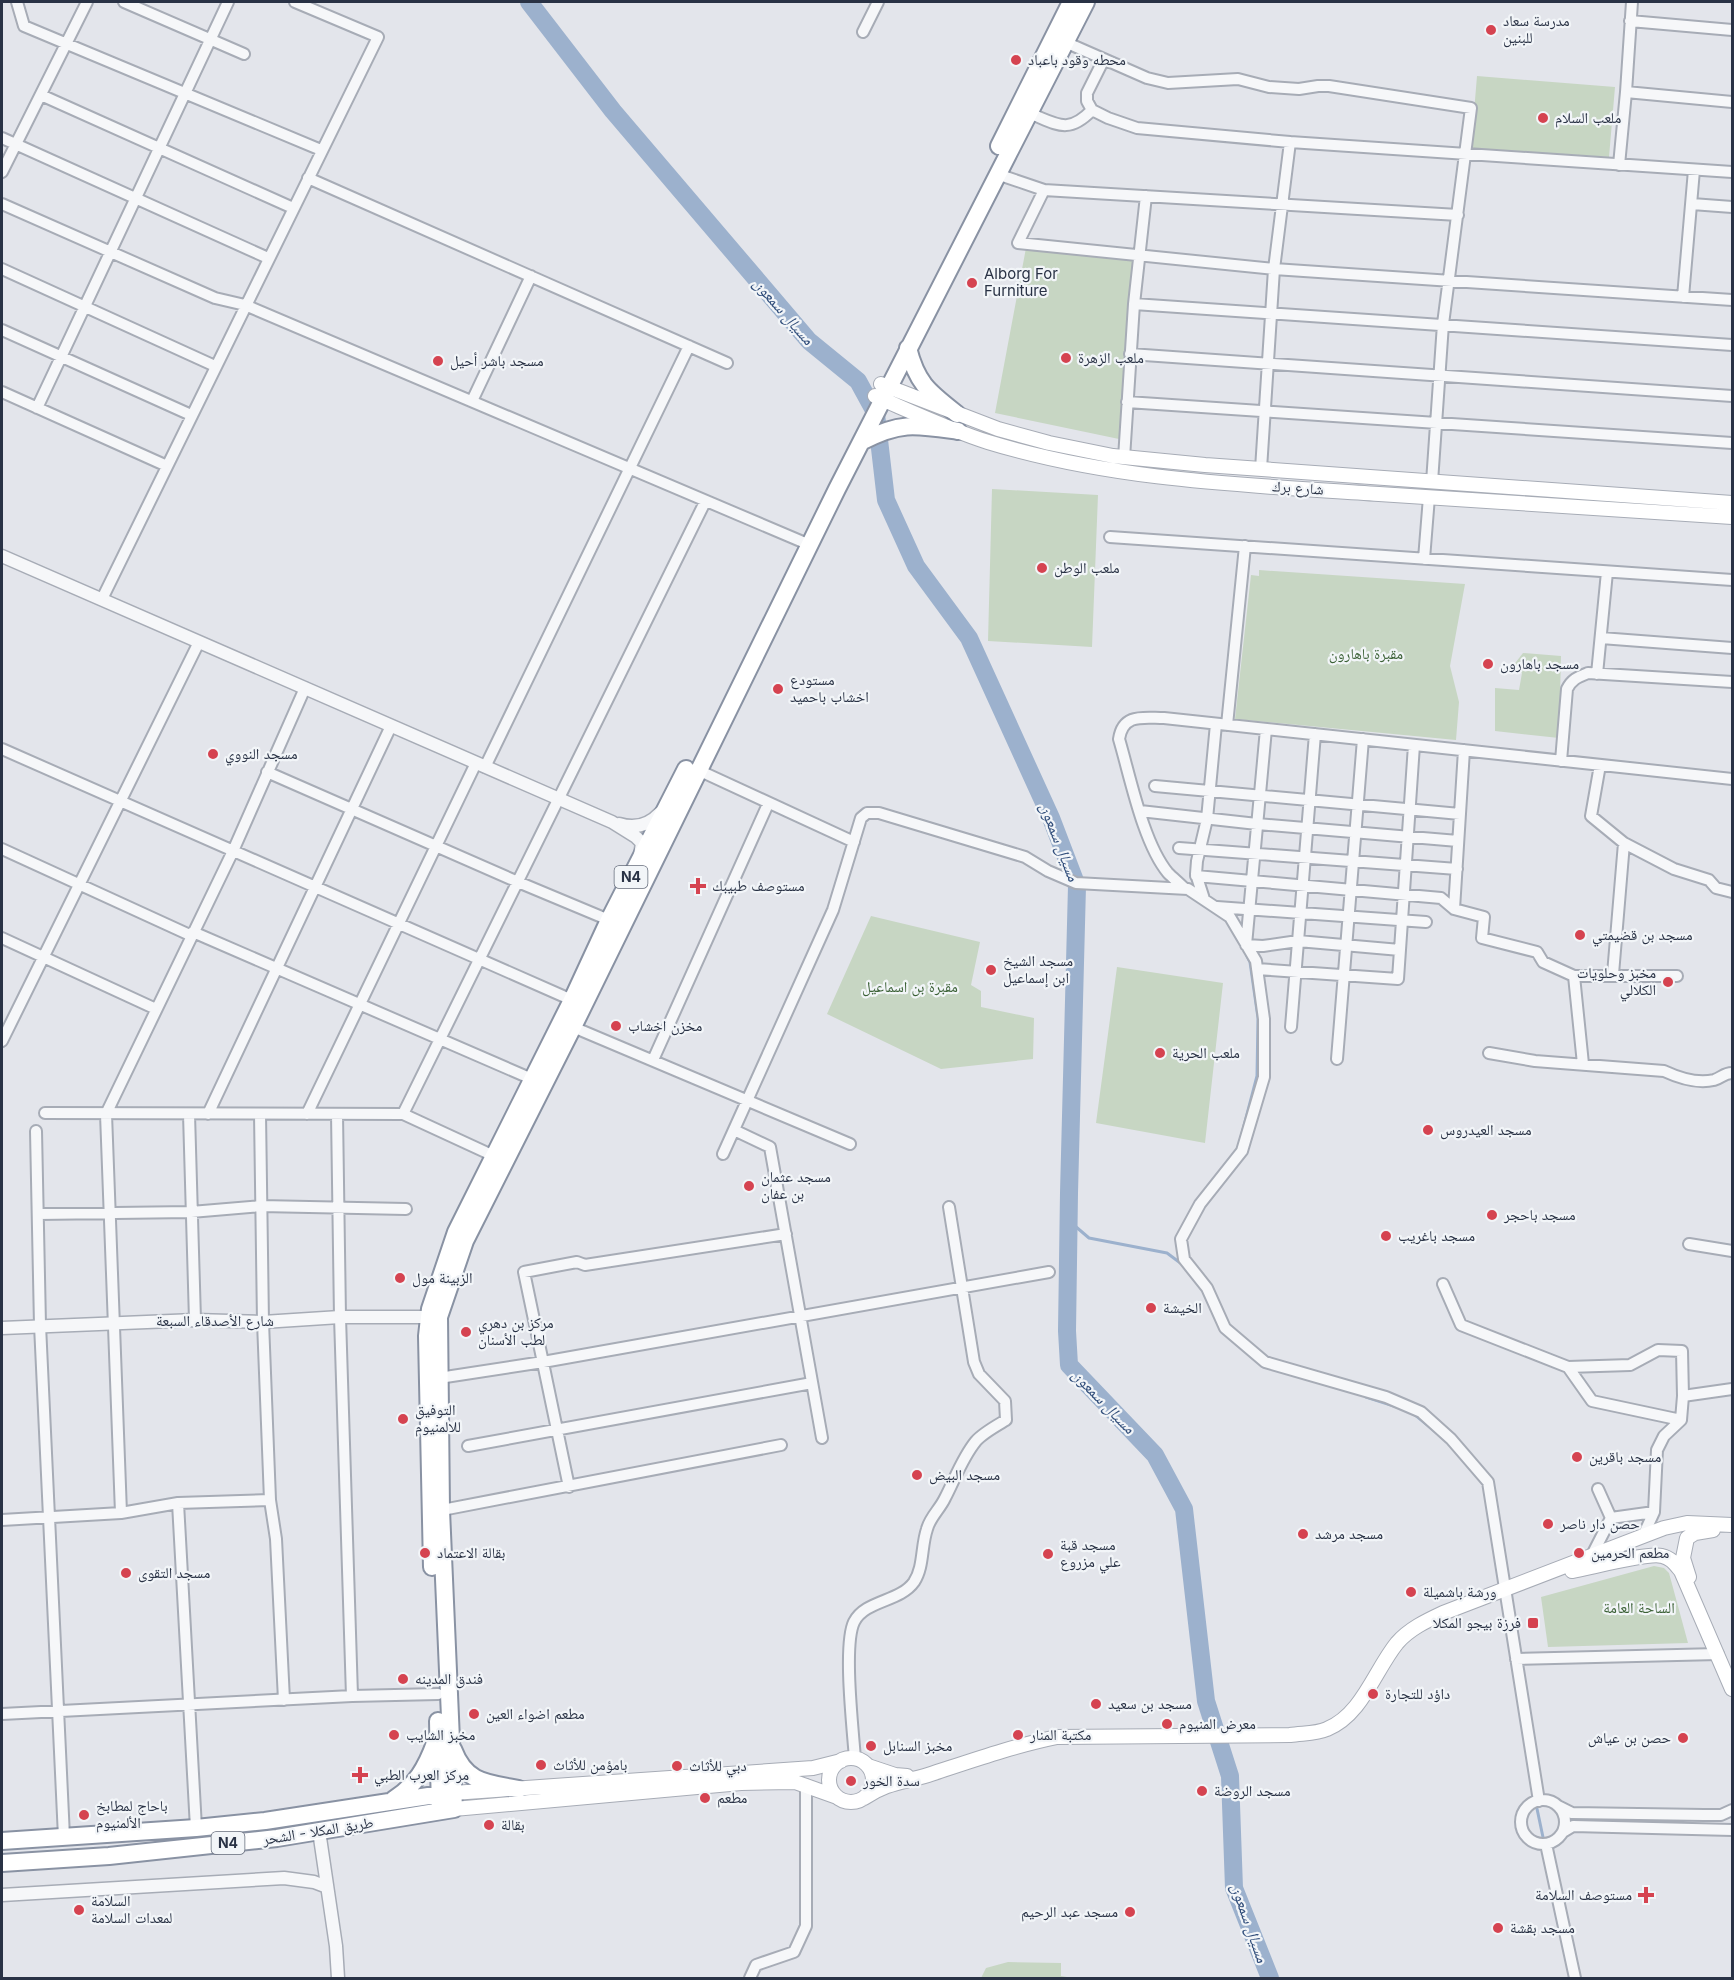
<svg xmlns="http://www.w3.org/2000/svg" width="1734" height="1980" viewBox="0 0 1734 1980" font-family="Inter,'Noto Naskh Arabic',sans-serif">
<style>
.green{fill:#c7d6c3}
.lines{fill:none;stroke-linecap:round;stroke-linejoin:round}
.stream{stroke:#9cb1cd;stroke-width:3}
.river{stroke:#9cb1cd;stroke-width:18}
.minor-casing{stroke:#a7acb6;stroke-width:14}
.tertiary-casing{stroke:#a7acb6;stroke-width:15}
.secondary-casing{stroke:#a7acb6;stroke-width:16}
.trunk-casing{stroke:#8992a3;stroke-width:20}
.minor{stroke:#f6f7f9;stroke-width:10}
.tertiary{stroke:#f6f7f9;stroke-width:12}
.secondary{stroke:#fff;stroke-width:14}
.trunk{stroke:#fff;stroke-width:16}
.poi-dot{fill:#d54350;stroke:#f2f5f8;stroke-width:2}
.labels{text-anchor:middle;stroke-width:4.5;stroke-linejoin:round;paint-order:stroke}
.shield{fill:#f2f5f8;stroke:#656c7b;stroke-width:1.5}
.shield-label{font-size:14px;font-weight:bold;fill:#293245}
.poi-label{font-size:15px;fill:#293245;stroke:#f2f5f8;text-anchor:start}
.street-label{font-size:15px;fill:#293245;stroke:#f2f5f8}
.park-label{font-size:15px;fill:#3b6136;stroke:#f2f5f8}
.water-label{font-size:16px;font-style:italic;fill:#314e7b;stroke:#f2f5f8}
</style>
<rect width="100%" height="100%" fill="#e3e5eb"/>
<path class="green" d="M1477,76L1615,87L1609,157L1471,148Z
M1026,248L1134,259L1119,439L995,413Z
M992,489L1098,495L1092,647L988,641Z
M1259,570L1465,584L1450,666L1459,702L1456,740L1235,719L1251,575L1259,576Z
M1523,653L1561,656L1559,738L1495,731V688L1519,690L1522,673L1509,671Z
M871,916L980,942L971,985L981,991V1007L1034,1018L1033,1059L941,1069L827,1014Z
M1117,967L1223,983L1205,1143L1096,1123Z
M1654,1566L1664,1568L1669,1573L1688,1643L1548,1647L1541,1597Z
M1008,1962L1061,1963V1976L1073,1978H981L986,1968Z"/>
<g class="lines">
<path class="stream" d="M1240,1141L1257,1076L1258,1018L1250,962L1247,956
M1068,1220L1089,1238L1167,1253L1183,1265
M1366,1397L1397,1407
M1414,1414L1437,1433
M1536,1804L1544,1842"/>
<path class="river" d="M529,2L613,111L809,341L858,381L876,414L886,500L916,566L969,638L1051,818L1077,886L1069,1193L1067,1331L1069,1365L1155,1455L1184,1509L1206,1701L1230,1776L1234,1888L1270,1978"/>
<g class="minor-casing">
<path id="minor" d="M17,2L24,26L321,150
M124,2L244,54
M1630,21L1732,30
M863,32L878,2
M1065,42L1147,78L1168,83L1238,79L1269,87L1299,89L1318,86H1329L1471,108L1443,324L1432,482
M1104,59L1087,93V101L1092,110L1108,118L1137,128L1290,142L1732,172
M1626,92L1632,2
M41,95L293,208
M1029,113C1057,124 1068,135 1092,110
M2,138L268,258
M1619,165L1626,92L1732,102
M2,172L87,2
M997,174L1044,190L1458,215
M308,178L727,363
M1044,190L1018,243L1274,269L1732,300
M2,204L215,298L245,305C433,385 621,466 810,545
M1692,204L1732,207
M2,269L215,366
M1683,297L1694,170
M1134,304L1732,345
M2,330L191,415
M1130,354L1732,396
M2,392L167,466
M472,401L531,276
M1127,402L1732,443
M37,408L228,2
M1124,458L1134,304L1146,196
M1261,469L1274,269L1290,142
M1110,537L1732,580
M1424,559L1429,497
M102,599L378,37L295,2
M1601,638L1732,648
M1597,674L1607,572
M1227,725L1245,546
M1266,729L1246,945L1263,946L1298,941L1400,950
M2,749L572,1000
M1561,761L1567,689C1572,679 1578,677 1588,673L1732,682
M1600,765L1591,816L1624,843L1613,974
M485,767L689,346
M698,770L854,842
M267,772L518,882L609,920
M1155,786L1460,814
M1140,811L1257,824L1458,841
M1624,843L1674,869L1709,880L1716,888L1732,892
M1179,848L1457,869
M2,849L192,936
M1196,876L1441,898L1454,909L1484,917L1482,938L1537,952L1543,962L1574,976
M1185,889C1179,883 1173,878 1168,873C1143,843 1130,776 1119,739C1123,713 1143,718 1164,718L1732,779
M1204,899L1196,874L1197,861L1207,819L1216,724
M1217,907L1426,922
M1454,909L1464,750
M193,932L532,1079
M2,938L156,1009
M1257,969L1398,979L1414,745
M573,1027L850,1144
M1291,1027L1315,734
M2,1041L199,642
M1489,1053L1535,1061L1664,1071C1679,1078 1697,1084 1714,1080C1721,1078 1724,1073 1732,1073
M1337,1059L1363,739
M653,1060L768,804
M1583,1064L1574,976H1677
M45,1113L403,1114L494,1156
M189,1114L195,1320
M208,1114L391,726
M260,1114L263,1322L270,1500L276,1539L284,1700
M307,1114L476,763
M337,1114L340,1317L352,1696
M403,1114L705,502
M734,1130L770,1147L822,1438
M36,1131L40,1325L64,1837
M723,1154L833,910L861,818L867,813H879L1025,857L1048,871L1076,883L1188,889L1230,917L1256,961L1264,1019V1077L1242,1151L1200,1204L1181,1239L1184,1259L1207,1288L1225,1328L1265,1362L1386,1397L1421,1412L1451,1439L1488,1482L1539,1801
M38,1214L191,1212L261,1206L406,1209
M1689,1244L1732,1251
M1443,1284L1461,1325L1568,1367L1592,1401L1681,1420
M1568,1367L1630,1365L1658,1350L1682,1351L1683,1396
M439,1378L543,1362L1049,1272
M468,1446L812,1383
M569,1487L524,1272L577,1262L585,1265L786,1234
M178,1503L196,1828
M437,1511L781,1445
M121,1513L106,1114L233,851L305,688
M1611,1518L1654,1512
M2,1520L121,1513L178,1503L270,1500
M1643,1536L1654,1512L1657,1450L1664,1436L1681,1420L1683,1396L1732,1389
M1591,1557L1611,1518L1598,1489
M1516,1659L1718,1654
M2,1714L352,1696L438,1694
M855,1759C853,1730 843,1645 854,1622C865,1600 900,1602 914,1582C924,1567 921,1546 927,1529C930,1517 940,1509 945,1498C955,1479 962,1458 976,1441C983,1433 996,1426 1006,1420L1005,1401L979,1374L974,1362L949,1207
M1521 1822a22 22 0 1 1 44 0a22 22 0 1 1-44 0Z
M1558,1806L1572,1813L1704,1815H1721L1732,1810
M1563,1832L1573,1826L1732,1830
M1546,1844L1575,1978
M750,1978L756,1965L794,1952L806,1926V1785"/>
</g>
<g class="tertiary-casing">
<path id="tertiary" d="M2,556L612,822L636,837L642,843L640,856
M619,824C635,829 649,825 660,813
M2,1328L195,1320L263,1322L340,1317H428
M319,1831L336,1946L338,1978
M2,1895L284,1878L314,1882L327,1887"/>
</g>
<g class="secondary-casing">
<path id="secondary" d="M881,384L998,429L1049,443L1113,456L1205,465L1732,503
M875,396C912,412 950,430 988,442C1115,481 1248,485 1379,494C1497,502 1615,509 1732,517
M1572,1571C1590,1568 1648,1552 1662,1556C1671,1558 1675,1564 1681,1571L1732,1689
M1689,1577L1683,1558L1687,1538L1695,1533L1713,1530
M829 1780a22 22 0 1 1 44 0a22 22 0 1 1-44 0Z
M868,1766L895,1775L907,1776
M453,1793L813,1768L841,1761
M864,1798C888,1782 902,1783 928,1775C971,1761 1013,1746 1057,1737L1290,1735C1302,1733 1316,1734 1327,1729C1362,1715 1375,1670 1397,1643C1409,1629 1426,1621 1443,1613L1664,1528L1687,1523L1732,1525
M454,1809L741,1783L795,1782L837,1797"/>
</g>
<g class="trunk-casing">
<path id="trunk" d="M999,146L1071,2
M908,348C917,384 929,392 957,414
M863,441C901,421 917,425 958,431
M432,1567L427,1336L430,1309L456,1232L572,1000L609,920L686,769
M438,1721L440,1811
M453,1749C466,1783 486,1783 519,1789
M393,1800C416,1785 426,1768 435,1743
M2,1841L196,1828L265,1821L448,1793
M2,1863L109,1856L277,1838L454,1809L441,1510L439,1317L465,1241L573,1027L837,489L1086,2"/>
</g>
<use href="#minor" class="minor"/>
<use href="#tertiary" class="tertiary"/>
<use href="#secondary" class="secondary"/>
<use href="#trunk" class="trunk"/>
</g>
<g class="poi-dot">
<circle cx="1491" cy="30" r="6"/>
<circle cx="1016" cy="60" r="6"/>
<circle cx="1543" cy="118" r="6"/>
<circle cx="972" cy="283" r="6"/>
<circle cx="1066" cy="358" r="6"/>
<circle cx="438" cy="361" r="6"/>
<circle cx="1042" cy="568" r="6"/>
<circle cx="1488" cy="664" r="6"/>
<circle cx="778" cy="689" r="6"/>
<circle cx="213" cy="754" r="6"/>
<path d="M695 877h6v6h6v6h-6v6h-6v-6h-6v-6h6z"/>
<circle cx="1580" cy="935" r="6"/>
<circle cx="991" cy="970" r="6"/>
<circle cx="1668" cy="982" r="6"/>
<circle cx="616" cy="1026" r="6"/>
<circle cx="1160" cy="1053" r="6"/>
<circle cx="1428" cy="1130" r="6"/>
<circle cx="749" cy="1186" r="6"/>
<circle cx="1492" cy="1215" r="6"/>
<circle cx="1386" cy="1236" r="6"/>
<circle cx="400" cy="1278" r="6"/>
<circle cx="1151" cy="1308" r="6"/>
<circle cx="466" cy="1332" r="6"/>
<circle cx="403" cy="1419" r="6"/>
<circle cx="1577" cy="1457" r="6"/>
<circle cx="917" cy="1475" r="6"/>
<circle cx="1548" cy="1524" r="6"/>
<circle cx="1303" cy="1534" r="6"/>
<circle cx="425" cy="1553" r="6"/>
<circle cx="1579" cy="1553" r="6"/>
<circle cx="1048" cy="1554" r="6"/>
<circle cx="126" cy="1573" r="6"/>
<circle cx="1411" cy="1592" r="6"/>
<rect x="1527" y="1617" width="12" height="12" rx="3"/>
<circle cx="403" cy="1679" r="6"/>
<circle cx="1373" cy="1694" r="6"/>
<circle cx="1096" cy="1704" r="6"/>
<circle cx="474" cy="1714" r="6"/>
<circle cx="1167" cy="1724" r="6"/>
<circle cx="394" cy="1735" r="6"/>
<circle cx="1018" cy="1735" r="6"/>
<circle cx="1683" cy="1738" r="6"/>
<circle cx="871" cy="1746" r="6"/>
<circle cx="541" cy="1765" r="6"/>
<circle cx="677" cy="1766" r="6"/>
<path d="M357 1766h6v6h6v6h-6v6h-6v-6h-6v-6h6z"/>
<circle cx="851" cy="1781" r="6"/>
<circle cx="1202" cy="1791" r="6"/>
<circle cx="705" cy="1798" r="6"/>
<circle cx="84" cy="1815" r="6"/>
<circle cx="489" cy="1825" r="6"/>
<path d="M1643 1886h6v6h6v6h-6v6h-6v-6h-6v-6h6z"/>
<circle cx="79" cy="1910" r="6"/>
<circle cx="1130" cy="1912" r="6"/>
<circle cx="1498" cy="1928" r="6"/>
</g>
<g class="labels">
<g class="shield">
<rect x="614.5" y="866" width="33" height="22" rx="4.5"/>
<rect x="211.5" y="1832" width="33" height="22" rx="4.5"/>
</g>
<g class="shield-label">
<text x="631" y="882">N4</text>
<text x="228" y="1848">N4</text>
</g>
<g class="poi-label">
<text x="1503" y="26">مدرسة سعاد<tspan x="1503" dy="17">للبنين</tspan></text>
<text x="1028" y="65">محطه وقود باعباد</text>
<text x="1555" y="123">ملعب السلام</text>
<text x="984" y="279">Alborg For<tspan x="984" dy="17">Furniture</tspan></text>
<text x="1078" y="363">ملعب الزهرة</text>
<text x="450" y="366">مسجد باشر أحيل</text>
<text x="1054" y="573">ملعب الوطن</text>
<text x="1500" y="669">مسجد باهارون</text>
<text x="790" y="685">مستودع<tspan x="790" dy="17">اخشاب باحميد</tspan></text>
<text x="225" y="759">مسجد النووي</text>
<text x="712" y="891">مستوصف طبيبك</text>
<text x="1592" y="940">مسجد بن قضيمتي</text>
<text x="1003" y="966">مسجد الشيخ<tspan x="1003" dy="17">ابن إسماعيل</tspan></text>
<text x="1656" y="978" text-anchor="end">مخبز وحلويات<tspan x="1656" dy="17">الكلالي</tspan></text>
<text x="628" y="1031">مخزن اخشاب</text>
<text x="1172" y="1058">ملعب الحرية</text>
<text x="1440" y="1135">مسجد العيدروس</text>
<text x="761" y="1182">مسجد عثمان<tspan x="761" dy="17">بن عفان</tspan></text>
<text x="1504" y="1220">مسجد باحجر</text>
<text x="1398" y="1241">مسجد باغريب</text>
<text x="412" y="1283">الزبينة مول</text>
<text x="1163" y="1313">الخيشة</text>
<text x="478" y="1328">مركز بن دهري<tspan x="478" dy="17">لطب الأسنان</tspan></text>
<text x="415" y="1415">التوفيق<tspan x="415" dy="17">للالمنيوم</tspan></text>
<text x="1589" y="1462">مسجد باقرين</text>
<text x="929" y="1480">مسجد البيض</text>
<text x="1560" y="1529">حصن دار ناصر</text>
<text x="1315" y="1539">مسجد مرشد</text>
<text x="1060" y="1550">مسجد قبة<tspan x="1060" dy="17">علي مزروع</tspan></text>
<text x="437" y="1558">بقالة الاعتماد</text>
<text x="1591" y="1558">مطعم الحرمين</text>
<text x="138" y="1578">مسجد التقوى</text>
<text x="1423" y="1597">ورشة باشميلة</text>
<text x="1521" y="1628" text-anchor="end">فرزة بيجو المكلا</text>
<text x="415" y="1684">فندق المدينه</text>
<text x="1385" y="1699">داؤد للتجارة</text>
<text x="1108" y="1709">مسجد بن سعيد</text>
<text x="486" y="1719">مطعم اضواء العين</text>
<text x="1179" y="1729">معرض المنيوم</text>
<text x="406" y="1740">مخبز الشايب</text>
<text x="1030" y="1740">مكتبة المنار</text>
<text x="1671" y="1743" text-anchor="end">حصن بن عياش</text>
<text x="883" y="1751">مخبز السنابل</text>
<text x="553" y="1770">بامؤمن للأثاث</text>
<text x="689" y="1771">دبي للأثاث</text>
<text x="374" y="1780">مركز العرب الطبي</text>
<text x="863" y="1786">سدة الخور</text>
<text x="1214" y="1796">مسجد الروضة</text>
<text x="717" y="1803">مطعم</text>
<text x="96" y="1811">باحاج لمطابخ<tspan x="96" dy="17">الألمنيوم</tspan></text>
<text x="501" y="1830">بقالة</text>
<text x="1632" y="1900" text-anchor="end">مستوصف السلامة</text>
<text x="91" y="1906">السلامة<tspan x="91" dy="17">لمعدات السلامة</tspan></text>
<text x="1118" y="1917" text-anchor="end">مسجد عبد الرحيم</text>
<text x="1510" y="1933">مسجد بقشة</text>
</g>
<g class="street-label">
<text transform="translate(1298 488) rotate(4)" y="5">شارع برك</text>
<text x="215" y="1326">شارع الأصدقاء السبعة</text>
<text transform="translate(318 1831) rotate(-9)" y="5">طريق المكلا - الشحر</text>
</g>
<g class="park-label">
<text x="1366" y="659">مقبرة باهارون</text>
<text x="910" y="992">مقبرة بن اسماعيل</text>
<text x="1639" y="1613">الساحة العامة</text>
</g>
<g class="water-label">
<text transform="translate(784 311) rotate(49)" y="6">مسيال سمعون</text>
<text transform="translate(1060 842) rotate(69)" y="6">مسيال سمعون</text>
<text transform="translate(1104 1401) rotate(46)" y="6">مسيال سمعون</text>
<text transform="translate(1250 1923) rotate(71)" y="6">مسيال سمعون</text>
</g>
</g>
<rect width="1734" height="1980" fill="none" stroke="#293245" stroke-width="6"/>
</svg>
